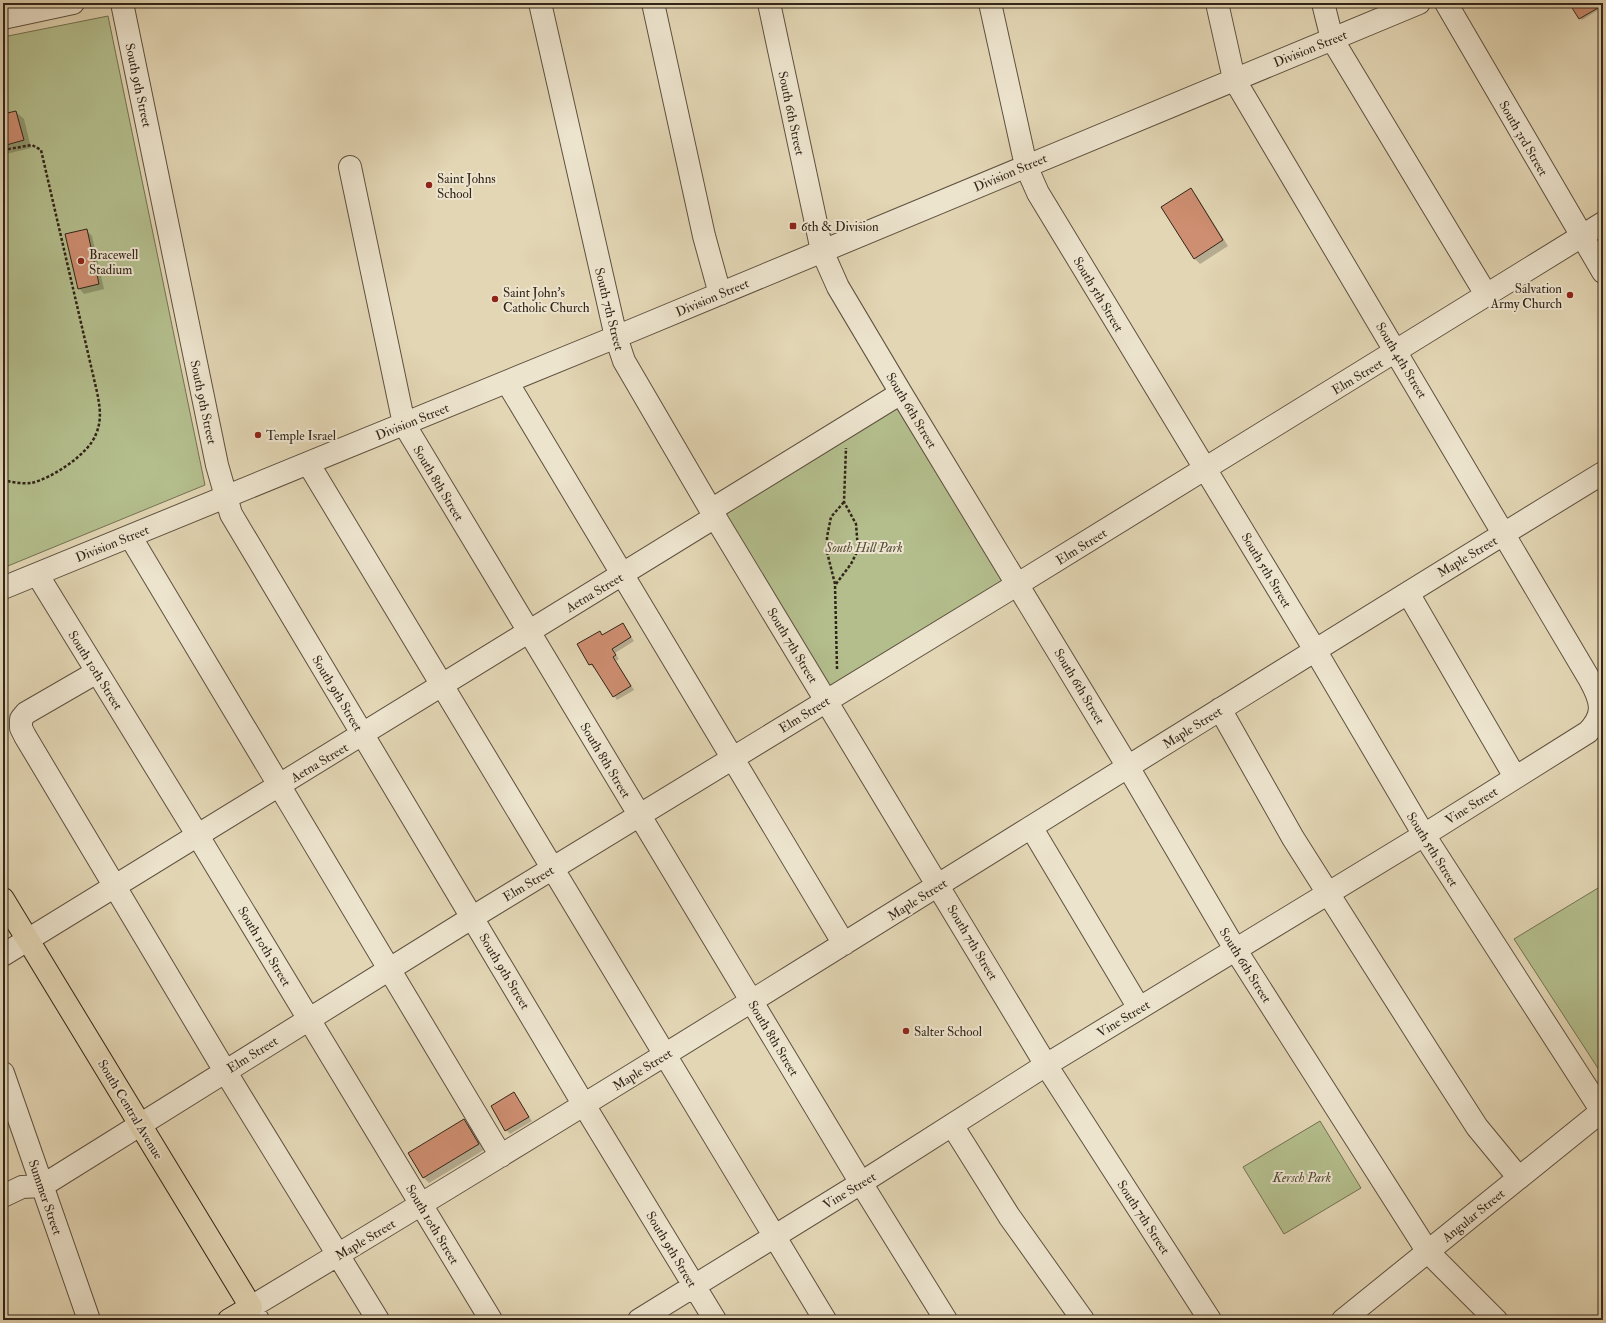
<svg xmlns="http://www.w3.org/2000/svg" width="1606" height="1323" viewBox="0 0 1606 1323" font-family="'IM FELL Double Pica',serif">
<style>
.green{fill:#b4be8d;stroke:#737253}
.shadow{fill:#0003}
.building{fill:#ce8e71;stroke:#322519}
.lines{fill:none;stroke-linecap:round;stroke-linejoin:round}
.minor-casing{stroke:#5e5140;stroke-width:24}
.major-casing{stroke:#322519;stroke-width:24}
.path{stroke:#322519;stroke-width:2.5;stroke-dasharray:3 2;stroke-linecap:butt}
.minor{stroke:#ede4ce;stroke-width:22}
.major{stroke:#e3d6b4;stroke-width:22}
.poi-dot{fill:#8f2418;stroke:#ede4ce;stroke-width:1.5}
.labels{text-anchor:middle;stroke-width:4;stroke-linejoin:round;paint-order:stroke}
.street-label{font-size:13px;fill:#322519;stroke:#ede4ce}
.poi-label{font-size:13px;fill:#322519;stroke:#ede4ce;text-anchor:start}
.park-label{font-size:13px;font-style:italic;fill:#524b36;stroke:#ede4ce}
</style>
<rect width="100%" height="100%" fill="#e3d6b4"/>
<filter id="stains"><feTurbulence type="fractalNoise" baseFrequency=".005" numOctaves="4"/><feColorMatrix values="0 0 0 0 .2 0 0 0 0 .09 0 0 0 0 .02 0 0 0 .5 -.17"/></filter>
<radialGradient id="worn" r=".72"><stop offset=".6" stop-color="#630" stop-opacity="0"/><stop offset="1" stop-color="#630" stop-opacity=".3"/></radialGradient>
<path class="green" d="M108,16L205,485L3,568V37Z
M901,393L1018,584L826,700L711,510Z
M1603,885V1076L1514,939Z
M1320,1121L1361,1188L1284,1234L1243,1167Z"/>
<path class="shadow" d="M1570,3H1603V7L1582,20Z
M16,112L24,119L31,148L6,154L3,151V115Z
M1191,189L1196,195L1228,246L1200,264L1194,258Z
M86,230L92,236L104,289L84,294L79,288Z
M623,624L634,641L615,653L619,659L616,661L634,690L617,700L595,667L594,668L590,664L600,633L603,636Z
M514,1094L532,1121L510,1134L506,1130Z
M464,1121L470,1126L484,1150L429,1183L423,1177Z"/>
<path class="building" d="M1569,3H1603V5L1579,19Z
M16,111L24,140L3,146V114Z
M1191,188L1223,240L1194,259L1161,207Z
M87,229L99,284L78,289L65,234Z
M623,623L631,637L612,649L616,655L613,657L631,686L613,697L592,664L589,665L577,644L600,631L602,635Z
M514,1092L529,1117L505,1131L491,1106Z
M464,1119L479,1144L423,1178L408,1153Z"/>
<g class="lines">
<g class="minor-casing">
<path id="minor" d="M122,3L217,465L231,514L584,1105L715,1320
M540,3L616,337L624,361L715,517L1046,1065L1210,1320
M653,3L704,236L720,294
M769,3L822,251L838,287L901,393L1128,767L1235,949L1428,1252L1496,1320
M990,3L1026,166L1038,193L1315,650L1424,835L1603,1113
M1323,3L1332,39L1487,296
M1446,3L1603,272
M3,18L73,3
M350,167L404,424L861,1183L946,1320
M507,382L844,944
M308,463C482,747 651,1035 825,1320
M711,510L901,393
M130,536L501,1156
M37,574L198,836L491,1320
M3,588L616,337L1419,3
M1408,593L1515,777
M97,672L26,713L21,719V728L25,736L225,1071L378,1320
M1220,709L1293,838L1430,1054L1477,1127L1519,1178
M1031,827L1139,1008
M3,955L715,517
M3,1073L89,1320
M952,1125L1009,1216L1083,1320
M3,1196L22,1187L42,1186L473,917L1018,584L1603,223
M258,1320L251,1307C705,1035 1151,749 1603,473
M639,1320L861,1183L1046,1065L1424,835L1588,732C1606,714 1601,700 1590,680L1234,79L1217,3
M1343,1320L1603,1110"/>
</g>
<g class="major-casing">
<path id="major" d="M3,899L251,1307L229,1320"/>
</g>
<path class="path" d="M3,150L32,145L41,150L97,392C100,407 102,420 96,434C89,454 51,479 31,483C23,484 10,482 3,480
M836,584L851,564L858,550L856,524L844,502L846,448
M837,669L835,584L827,552V537L831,517L844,502"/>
<use href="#minor" class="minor"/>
<use href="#major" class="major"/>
</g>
<g class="poi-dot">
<circle cx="429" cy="185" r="4"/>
<rect x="789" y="222" width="8" height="8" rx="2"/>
<circle cx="81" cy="261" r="4"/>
<circle cx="1570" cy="295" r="4"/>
<circle cx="495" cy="299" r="4"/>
<circle cx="258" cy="435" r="4"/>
<circle cx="906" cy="1031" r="4"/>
</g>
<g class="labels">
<g class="street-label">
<text transform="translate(1310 48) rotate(-22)" y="5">Division Street</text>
<text transform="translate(139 85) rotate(78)" y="5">South 9th Street</text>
<text transform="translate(792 113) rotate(78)" y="5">South 6th Street</text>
<text transform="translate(1524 138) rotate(60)" y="5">South 3rd Street</text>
<text transform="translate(1010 172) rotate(-23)" y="5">Division Street</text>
<text transform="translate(1099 294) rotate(59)" y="5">South 5th Street</text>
<text transform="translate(712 297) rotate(-23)" y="5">Division Street</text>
<text transform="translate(610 309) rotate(76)" y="5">South 7th Street</text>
<text transform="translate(1402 360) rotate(59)" y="5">South 4th Street</text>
<text transform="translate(1357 376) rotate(-31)" y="5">Elm Street</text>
<text transform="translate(204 402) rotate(78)" y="5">South 9th Street</text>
<text transform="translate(912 410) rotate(59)" y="5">South 6th Street</text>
<text transform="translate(412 421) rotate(-22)" y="5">Division Street</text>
<text transform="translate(439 483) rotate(59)" y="5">South 8th Street</text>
<text transform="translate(112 543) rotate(-22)" y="5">Division Street</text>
<text transform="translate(1081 546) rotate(-32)" y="5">Elm Street</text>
<text transform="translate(1467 556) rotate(-31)" y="5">Maple Street</text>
<text transform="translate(1267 570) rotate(59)" y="5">South 5th Street</text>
<text transform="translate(594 592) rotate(-31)" y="5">Aetna Street</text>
<text transform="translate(793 645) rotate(59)" y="5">South 7th Street</text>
<text transform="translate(96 670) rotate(58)" y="5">South 10th Street</text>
<text transform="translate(1080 686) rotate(59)" y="5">South 6th Street</text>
<text transform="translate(338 693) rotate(59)" y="5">South 9th Street</text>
<text transform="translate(804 714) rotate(-32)" y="5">Elm Street</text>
<text transform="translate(1192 727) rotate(-32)" y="5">Maple Street</text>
<text transform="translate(606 760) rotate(59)" y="5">South 8th Street</text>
<text transform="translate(319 762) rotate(-31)" y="5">Aetna Street</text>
<text transform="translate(1471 805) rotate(-32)" y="5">Vine Street</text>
<text transform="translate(1433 849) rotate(58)" y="5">South 5th Street</text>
<text transform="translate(528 883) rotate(-31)" y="5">Elm Street</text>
<text transform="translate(917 899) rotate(-32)" y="5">Maple Street</text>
<text transform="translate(973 942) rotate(59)" y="5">South 7th Street</text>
<text transform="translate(265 946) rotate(59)" y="5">South 10th Street</text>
<text transform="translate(1246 965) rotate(58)" y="5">South 6th Street</text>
<text transform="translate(505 971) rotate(59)" y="5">South 9th Street</text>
<text transform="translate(1123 1018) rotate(-31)" y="5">Vine Street</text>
<text transform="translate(774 1038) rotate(59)" y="5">South 8th Street</text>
<text transform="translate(252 1054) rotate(-32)" y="5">Elm Street</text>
<text transform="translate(642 1069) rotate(-32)" y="5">Maple Street</text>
<text transform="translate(131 1109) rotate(59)" y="5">South Central Avenue</text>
<text transform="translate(849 1190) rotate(-31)" y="5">Vine Street</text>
<text transform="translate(46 1197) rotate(71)" y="5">Summer Street</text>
<text transform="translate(1473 1215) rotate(-39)" y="5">Angular Street</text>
<text transform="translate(1144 1217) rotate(57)" y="5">South 7th Street</text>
<text transform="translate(433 1224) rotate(59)" y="5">South 10th Street</text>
<text transform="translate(365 1239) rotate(-31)" y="5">Maple Street</text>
<text transform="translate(672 1249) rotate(59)" y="5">South 9th Street</text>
</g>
<g class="poi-label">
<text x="437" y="183">Saint Johns<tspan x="437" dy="15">School</tspan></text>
<text x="801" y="231">6th &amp; Division</text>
<text x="89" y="259">Bracewell<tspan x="89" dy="15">Stadium</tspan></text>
<text x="1562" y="293" text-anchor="end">Salvation<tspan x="1562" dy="15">Army Church</tspan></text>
<text x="503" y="297">Saint John's<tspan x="503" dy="15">Catholic Church</tspan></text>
<text x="266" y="440">Temple Israel</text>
<text x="914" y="1036">Salter School</text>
</g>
<g class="park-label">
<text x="864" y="552">South Hill Park</text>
<text x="1302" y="1182">Kersch Park</text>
</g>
</g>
<rect width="1606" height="1323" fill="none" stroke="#e3d6b4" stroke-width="16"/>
<rect x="4" y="4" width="1598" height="1315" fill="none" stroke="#322519" stroke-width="2"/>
<rect x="8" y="8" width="1590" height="1307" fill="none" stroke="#322519"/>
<rect width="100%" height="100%" filter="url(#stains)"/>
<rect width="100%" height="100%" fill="url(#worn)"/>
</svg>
